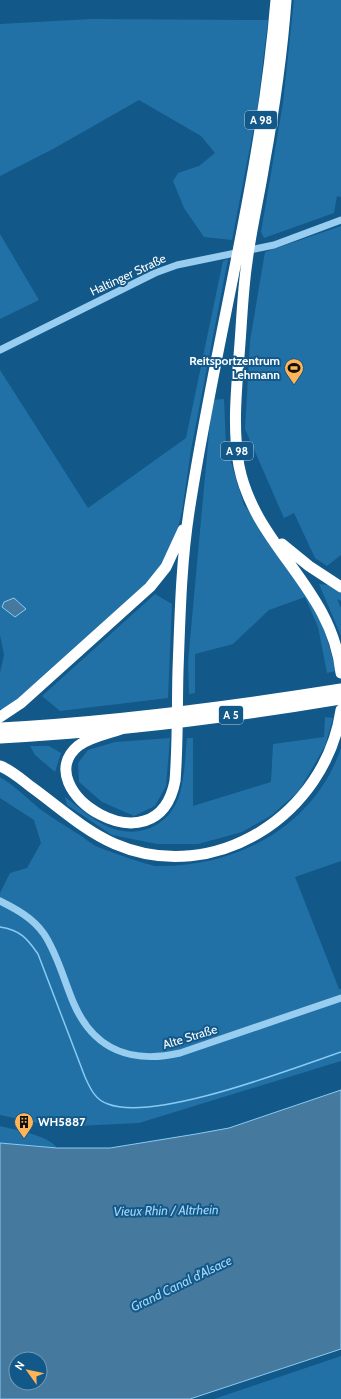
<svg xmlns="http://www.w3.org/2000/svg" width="341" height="1399" viewBox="0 0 341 1399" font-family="Cabin,sans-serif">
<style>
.green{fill:#2171a7}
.water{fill:#46799e;stroke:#89caf4;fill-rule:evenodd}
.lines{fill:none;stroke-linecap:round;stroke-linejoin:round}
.stream{stroke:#89caf4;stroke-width:1.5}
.tertiary{stroke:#98cdf0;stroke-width:7}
.motorway{stroke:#fff;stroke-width:11}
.labels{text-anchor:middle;stroke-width:4;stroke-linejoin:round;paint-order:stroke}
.shield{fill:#125889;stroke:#b8cddc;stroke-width:1}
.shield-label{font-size:11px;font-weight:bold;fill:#fff}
.street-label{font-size:12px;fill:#fff;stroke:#125889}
.poi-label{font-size:12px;font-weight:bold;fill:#fff;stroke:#125889;text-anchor:end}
.water-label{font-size:13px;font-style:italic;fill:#a3d6f8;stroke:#125889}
</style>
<rect width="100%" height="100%" fill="#125889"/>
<path class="green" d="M294,0H341V197L337,196L334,213L264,238L261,232L283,103Z
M91,19L268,20L257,111L232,240L204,237L184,208L173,181L178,173L199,166L215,153L201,136L139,100L53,149L0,176V24Z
M341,226V555L327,566L315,558L294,513L284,518L245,429L250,341L265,252Z
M0,234L39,300L0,319Z
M228,259L191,450L182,511L175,540L157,574L33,687L5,709H0V673L4,655L0,635V370L88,508L186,438L223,261Z
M224,399L226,446L244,505L297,572L323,625L336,671L327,673L318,627L305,597L269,610L233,644L195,654V693L189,694L188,662L212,400Z
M319,584L328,585L341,593V601L337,599L341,608V636Z
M155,594L172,604L168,698L60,711L42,696Z
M325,717L333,718L325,746L299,791L272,815L242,832L198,844H157L112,835L67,805L65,797C80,808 96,823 114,829C142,838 170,824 179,796C185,778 185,756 187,738H193V806L271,782L273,744L324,737Z
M170,738L166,786L155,806L134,816L102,802L79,782L78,763L88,750L115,742Z
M49,746L61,753L55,772L35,755L30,746Z
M341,748V861L295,877L339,989H341V1061L139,1123L57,1127L0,1115V893L10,873L27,868L41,843L34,820L0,798V777C15,786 27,798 40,809C52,818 66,826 78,834C85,838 91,844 98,847C108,851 147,865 156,866C236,868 315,826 341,748Z
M0,1126C15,1130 49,1135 57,1148L0,1143Z
M341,1356V1399H214Z"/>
<path class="water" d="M14,598L26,609L15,617L2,607L4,602Z
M341,1090V1349L190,1399H0V1143L57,1148H110L196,1134L229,1128ZM16,1359H40V1383H16Z"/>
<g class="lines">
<path class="stream" d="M0,927C20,930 27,938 38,954L85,1077C90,1088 95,1100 108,1104C155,1122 291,1069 341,1052"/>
<path class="tertiary" d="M0,350L155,273L177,265L274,245L341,220
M0,901C16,909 33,918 44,934C58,955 64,981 74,1004C94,1050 132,1064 180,1053L341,998"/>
<path class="motorway" d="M286,0C282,55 274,110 264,165C259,197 251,229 247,262C243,289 242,316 240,343C237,384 232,426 239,466C255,547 332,587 341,673
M282,544L309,566L341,587
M0,717L21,703L150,587L166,567L183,530
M0,728C114,722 228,707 341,689
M121,729C107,734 89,737 78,746C26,789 157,874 175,781C178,744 177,707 178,670C180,617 181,564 189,512C215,341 262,173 276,0
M0,738C114,732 228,718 341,699
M0,766C11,770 21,779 30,786C58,806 83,830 115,844C215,887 326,814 341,710"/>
</g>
<defs>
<g id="stadium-pin" transform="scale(1)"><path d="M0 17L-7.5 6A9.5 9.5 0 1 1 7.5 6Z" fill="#ffb557" stroke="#125889"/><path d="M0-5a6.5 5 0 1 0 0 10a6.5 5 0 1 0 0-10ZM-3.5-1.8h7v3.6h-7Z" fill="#111"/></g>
<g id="building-pin" transform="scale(1)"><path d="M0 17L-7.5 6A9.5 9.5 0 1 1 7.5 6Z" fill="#ffb557" stroke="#125889"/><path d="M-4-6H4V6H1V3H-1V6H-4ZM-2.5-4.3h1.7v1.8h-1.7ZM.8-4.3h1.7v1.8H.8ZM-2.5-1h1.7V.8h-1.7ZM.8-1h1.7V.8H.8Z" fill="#111"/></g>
</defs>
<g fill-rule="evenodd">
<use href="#stadium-pin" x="294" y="368"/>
<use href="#building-pin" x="24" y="1122"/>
</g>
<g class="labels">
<g class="shield">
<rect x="245" y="111" width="32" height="18" rx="3"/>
<rect x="221" y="442" width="32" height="18" rx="3"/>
<rect x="219" y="706" width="24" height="18" rx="3"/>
</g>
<g class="shield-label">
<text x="261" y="124">A 98</text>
<text x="237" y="455">A 98</text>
<text x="231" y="719">A 5</text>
</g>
<g class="street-label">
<text transform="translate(128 275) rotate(-25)" y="4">Haltinger Straße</text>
<text transform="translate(190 1037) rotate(-17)" y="4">Alte Straße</text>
</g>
<g class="poi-label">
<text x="280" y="365">Reitsportzentrum<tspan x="280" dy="14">Lehmann</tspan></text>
<text x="38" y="1126" text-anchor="start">WH5887</text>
</g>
<g class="water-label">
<text transform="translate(166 1210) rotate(-1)" y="5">Vieux Rhin / Altrhein</text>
<text transform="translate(181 1283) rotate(-26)" y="5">Grand Canal d'Alsace</text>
</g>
</g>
<g transform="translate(28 1371) rotate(303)"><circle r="19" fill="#125889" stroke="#719bb8"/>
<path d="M0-3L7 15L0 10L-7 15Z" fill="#ffb557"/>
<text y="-6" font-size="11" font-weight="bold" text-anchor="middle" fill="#ffffff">N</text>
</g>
</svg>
